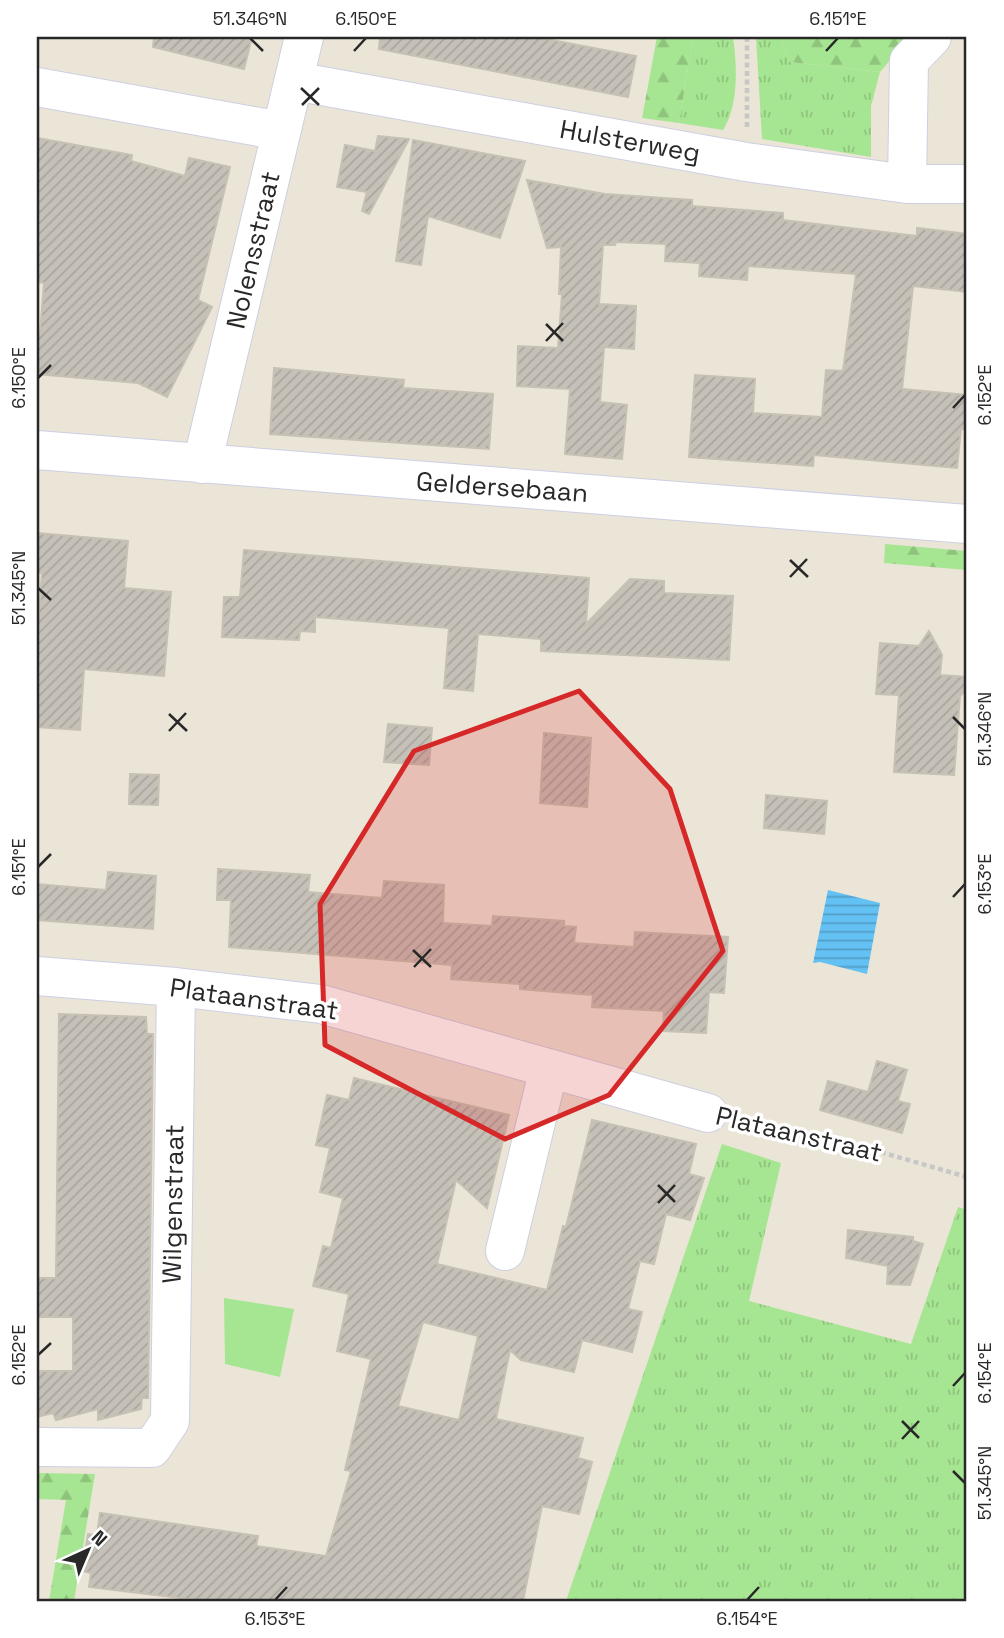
<svg xmlns="http://www.w3.org/2000/svg" width="1004" height="1638" viewBox="0 0 1004 1638" font-family="'Space Grotesk',sans-serif">
<style>
.grass{fill:url(#grass-tufts)}
.forest{fill:url(#forest-firs)}
.park{fill:#a6e591}
.water{fill:url(#water-rules)}
.building{fill:url(#building-hatch);stroke:#c6c1b2;stroke-width:2;fill-rule:evenodd}
.lines{fill:none;stroke-linecap:round;stroke-linejoin:round}
.minor-casing{stroke:#cdcfe2;stroke-width:40}
.path{stroke:#c7c7c7;stroke-width:4.5;stroke-dasharray:5 3.5;stroke-linecap:butt}
.minor{stroke:#fff;stroke-width:38}
.marked{fill:#d62828;fill-opacity:0.2;stroke:#d62828;stroke-width:5;stroke-linejoin:round}
.ticks{fill:none;stroke:#282828;stroke-width:2.5}
.labels{text-anchor:middle;stroke-width:7;stroke-linejoin:round;paint-order:stroke}
.street-label{font-size:26px;fill:#282828;stroke:#fff}
.neatline{fill:none;stroke:#282828;stroke-width:2.5}
.ticks-label{font-size:18px;text-anchor:middle;fill:#282828}
</style>
<defs>
<pattern id="grass-tufts" width="24" height="20" patternUnits="userSpaceOnUse" patternTransform="scale(1.75)"><rect width="24" height="20" fill="#a6e591"/><path d="M3 7l-1-3M5 7V3M7 7l1-3M15 17l-1-3M17 17v-4M19 17l1-3" fill="none" stroke="#8fc47d"/></pattern>
<pattern id="forest-firs" width="22" height="20" patternUnits="userSpaceOnUse" patternTransform="scale(1.75)"><rect width="22" height="20" fill="#a6e591"/><path d="M5 1l3.5 6h-7zM16 11l3.5 6h-7z" fill="#8fc47d"/></pattern>
<pattern id="water-rules" width="6" height="5" patternUnits="userSpaceOnUse" patternTransform="scale(1.75)"><rect width="6" height="5" fill="#64c1f4"/><path d="M0 2.5h6" fill="none" stroke="#529dc6"/></pattern>
<pattern id="building-hatch" width="6" height="6" patternUnits="userSpaceOnUse" patternTransform="scale(1.75)"><rect width="6" height="6" fill="#c6c1b8"/><path d="M-1 1l2-2M0 6l6-6M5 7l2-2" fill="none" stroke="#aaa69e"/></pattern>
</defs>
<rect width="100%" height="100%" fill="#ebe5d8"/>
<path class="grass" d="M693,37H733C737,65 739,105 723,130L679,123Z
M756,37H781L790,62L880,72L871,106V157L762,139Z
M722,1144L781,1163L749,1301L911,1344L958,1207L967,1210V1601H566Z"/>
<path class="forest" d="M657,37H693L679,123L642,118Z
M781,37L908,39L880,72L790,62Z
M885,544L967,551V570L884,563Z
M37,1473L95,1474L74,1601H49L66,1500L37,1499Z"/>
<path class="park" d="M224,1298L294,1309L280,1377L225,1364Z"/>
<path class="water" d="M828,890L880,903L867,974L820,962L813,963Z"/>
<path class="building" d="M154,37H252L244,69L153,47Z
M380,37H536L636,56L628,97L379,49Z
M378,136L409,139L369,214L362,211L367,192L337,187L345,145L375,151Z
M37,138L132,155L131,161L185,176L189,158L230,167L198,300L212,307L167,397L138,383L37,374V333H40L44,283L37,282Z
M413,140L525,161L500,238L428,216L421,265L396,261Z
M527,180L605,194L692,200V206L783,213V220L917,236V228L967,234V292L913,286L902,389L967,395V429H961L957,468L814,455L813,466L689,457L695,375L755,379L753,413L822,417L826,370L843,371L856,274L748,266L747,280L699,276L700,263L665,261L666,244L616,242L615,245H603L599,304L636,306L634,349L604,347L600,402L627,405L622,459L565,454L570,389L517,386L518,346L558,348L562,294H559L561,247L547,248Z
M274,368L404,380L403,388L493,394L489,449L270,434Z
M37,533L128,541L124,588L171,592L164,676L84,669L80,730L37,727V636L42,573H37Z
M244,550L589,578L586,624L630,579L664,581V593L733,596L729,660L541,651V639L478,634L473,691L444,688L449,628L315,617V632L300,631L299,640L222,637L224,597H240Z
M929,631L942,655L940,675L967,677V689L960,696L954,775L894,772L899,695L876,694L880,643L919,646Z
M388,724L432,728L429,765L384,762Z
M544,733L591,738L587,807L540,803Z
M130,774L159,775L158,805L129,804Z
M766,795L827,801L824,834L764,828Z
M218,869L310,875L308,892L382,898L384,881L444,885L443,923L492,926L493,916L564,921V926L576,927L574,943L634,947L635,932L728,937L724,993L709,992L706,1033L663,1031L664,1011L592,1007L593,995L520,989V984L451,979L452,965L229,947L231,900H217Z
M108,872L156,876L153,929L37,920V884L106,890Z
M59,1014L146,1017L147,1034H153L148,1398H142L141,1409L98,1420V1409L56,1420L53,1413L37,1417V1371H73V1317H37V1278H56Z
M877,1061L907,1070L898,1101L910,1104L902,1133L820,1110L828,1081L868,1092Z
M354,1078L509,1115L487,1208L456,1180L437,1264L547,1290L563,1226L566,1227L592,1120L696,1144L689,1174L704,1178L690,1220L666,1214L654,1264L640,1261L628,1309L642,1312L632,1352L582,1340L574,1372L521,1360L510,1350L496,1419L583,1438L578,1458L592,1462L579,1514L542,1506L523,1601H204L89,1587L91,1573L82,1571L88,1534L97,1535L100,1513L258,1536L256,1546L326,1556L351,1471L345,1470L371,1359L337,1351L349,1294L313,1286L323,1246L331,1248L343,1198L320,1192L330,1148L316,1145L327,1095L349,1100ZM423,1322L478,1336L459,1420L398,1406Z
M848,1230L913,1237V1241L923,1244L910,1285L887,1284L888,1266L846,1258Z"/>
<g class="lines">
<g class="minor-casing">
<path id="minor" d="M294,81L746,162L907,184H967
M37,87L281,131
M907,184L909,61L932,37
M37,450L967,524
M202,464L304,37
M37,976L176,987L321,1004L708,1113
M505,1251L549,1068
M37,1447L152,1448L170,1421L176,987"/>
</g>
<path class="path" d="M747,37V127
M740,1120L870,1149L967,1177"/>
<use href="#minor" class="minor"/>
</g>
<path class="marked" d="M579,691L670,789L723,951L609,1095L505,1139L325,1045L320,904L414,751Z"/>
<path class="ticks" d="M250,38L263,51M354,51L366,38M826,51L838,38M301,88L319,105M302,105L319,88M546,324L563,341M546,341L563,323M38,378L51,365M953,408L965,395M790,560L808,577M790,577L807,559M38,588L51,600M169,714L187,731M953,717L965,729M169,731L186,713M38,867L51,854M953,897L965,884M413,950L431,967M414,967L431,949M658,1185L675,1202M658,1203L675,1185M38,1355L51,1343M953,1386L965,1373M902,1421L919,1438M902,1439L919,1421M953,1471L965,1483M275,1600L287,1587M747,1600L759,1587"/>
<g class="labels">
<g class="street-label">
<text transform="translate(630 141) rotate(10)" y="9">Hulsterweg</text>
<text transform="translate(253 250) rotate(-77)" y="9">Nolensstraat</text>
<text transform="translate(502 487) rotate(4)" y="9">Geldersebaan</text>
<text transform="translate(254 999) rotate(8)" y="9">Plataanstraat</text>
<text transform="translate(799 1134) rotate(13)" y="9">Plataanstraat</text>
<text transform="translate(173 1204) rotate(-89)" y="9">Wilgenstraat</text>
</g>
</g>
<rect width="1004" height="1638" fill="none" stroke="#ffffff" stroke-width="77"/>
<g transform="translate(88 1550) rotate(44)" stroke="#ffffff" stroke-width="5" paint-order="stroke">
<path d="M0-5L12 26L0 18L-12 26Z" fill="#282828"/>
<text y="-10" font-size="19" font-weight="bold" text-anchor="middle" fill="#282828">N</text>
</g>
<rect x="38" y="38" width="927" height="1562" class="neatline"/>
<g class="ticks-label">
<text x="250" y="25">51.346°N</text>
<text x="366" y="25">6.150°E</text>
<text x="838" y="25">6.151°E</text>
<text transform="translate(19 378) rotate(-90)" y="6">6.150°E</text>
<text transform="translate(985 395) rotate(-90)" y="6">6.152°E</text>
<text transform="translate(19 588) rotate(-90)" y="6">51.345°N</text>
<text transform="translate(985 729) rotate(-90)" y="6">51.346°N</text>
<text transform="translate(19 867) rotate(-90)" y="6">6.151°E</text>
<text transform="translate(985 884) rotate(-90)" y="6">6.153°E</text>
<text transform="translate(19 1355) rotate(-90)" y="6">6.152°E</text>
<text transform="translate(985 1373) rotate(-90)" y="6">6.154°E</text>
<text transform="translate(985 1483) rotate(-90)" y="6">51.345°N</text>
<text x="275" y="1625">6.153°E</text>
<text x="747" y="1625">6.154°E</text>
</g>
</svg>
